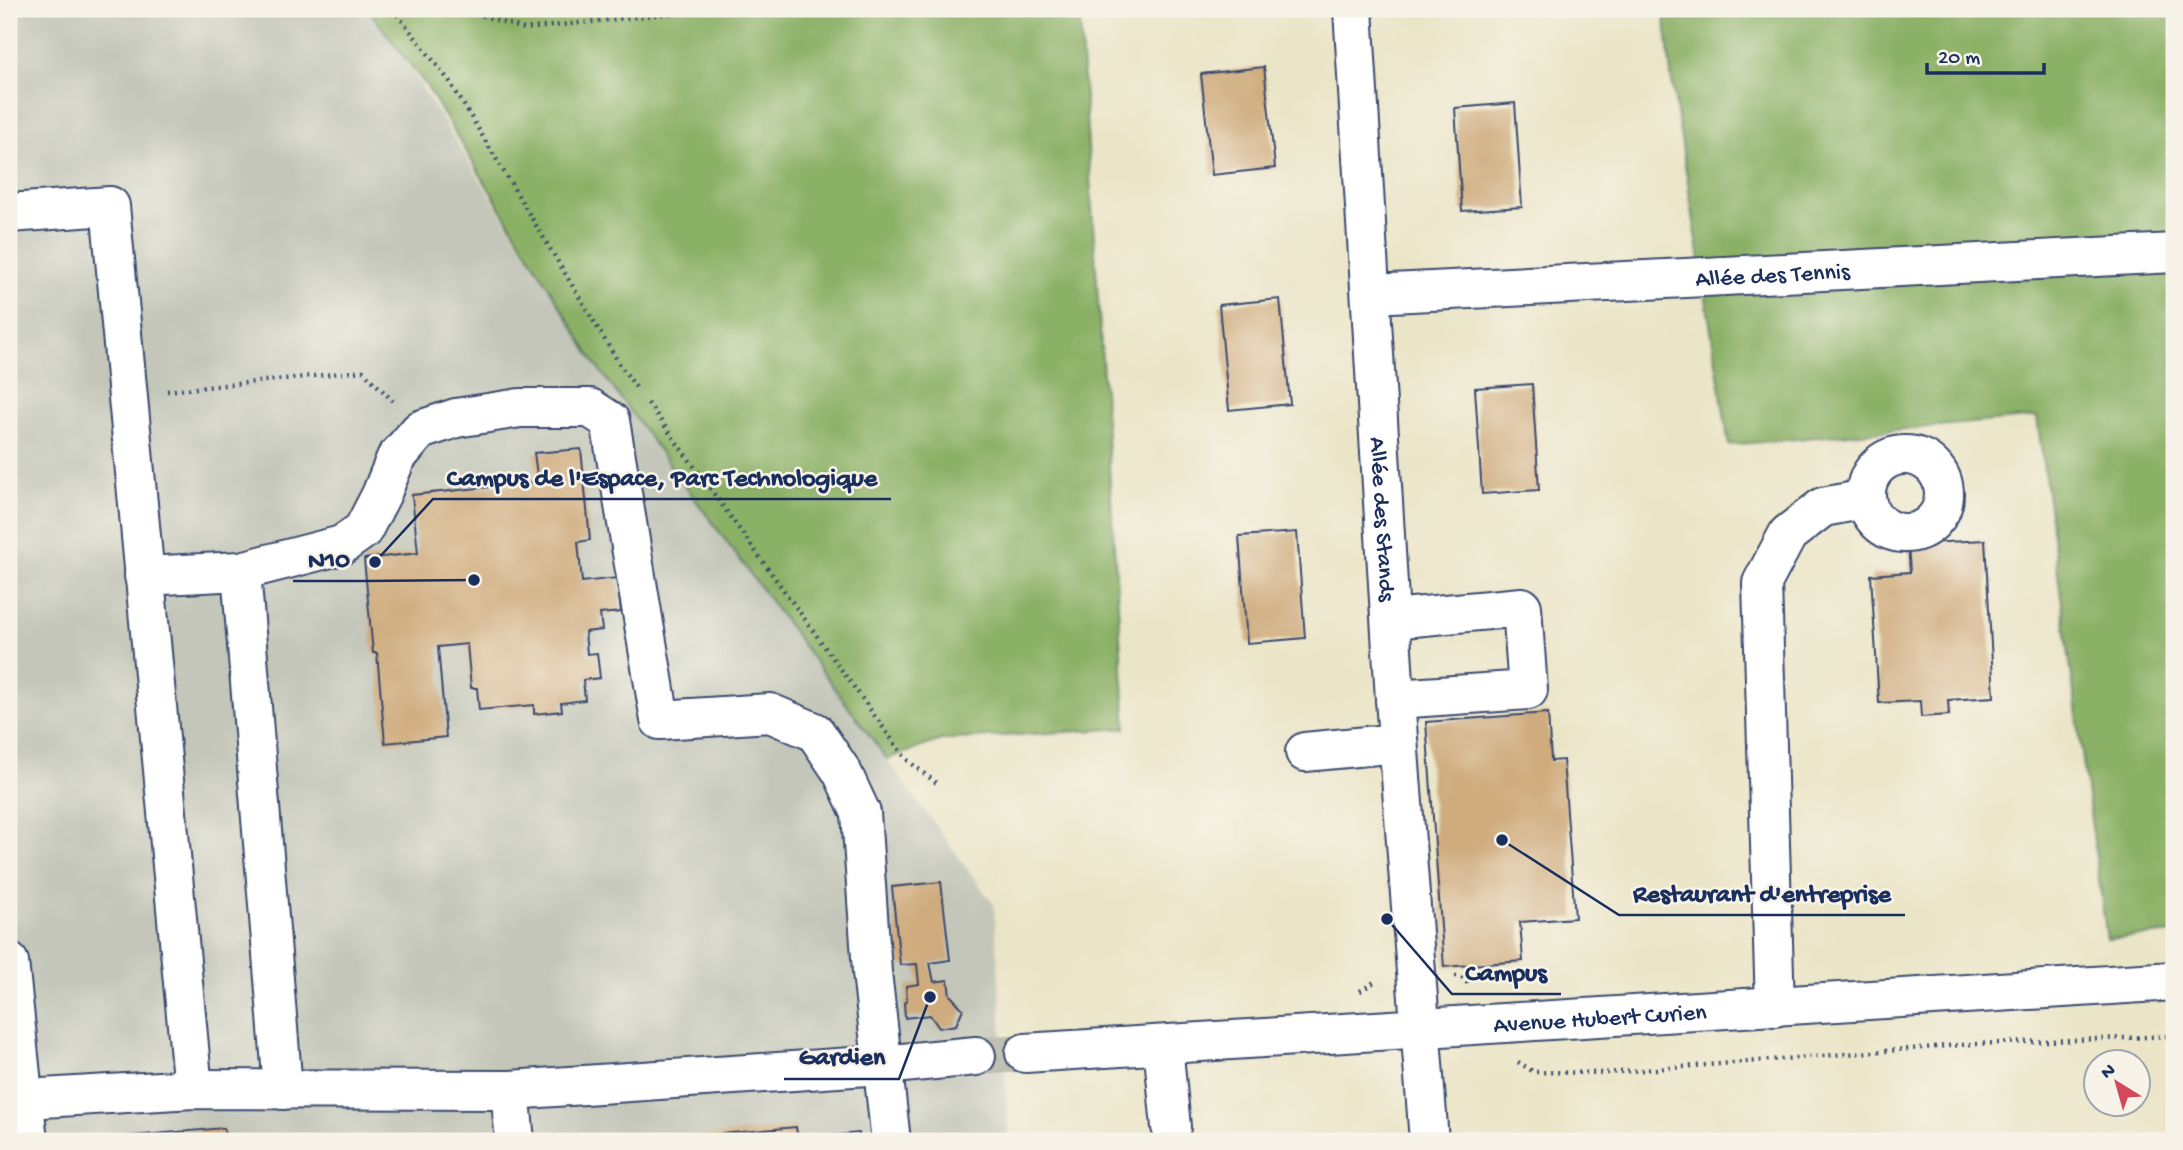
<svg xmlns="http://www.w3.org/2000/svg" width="2183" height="1150" viewBox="0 0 2183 1150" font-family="'Gochi Hand',sans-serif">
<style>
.industrial{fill:#c3c6b9}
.forest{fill:#8bb166;stroke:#537062;stroke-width:2}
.building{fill:#cfab7d}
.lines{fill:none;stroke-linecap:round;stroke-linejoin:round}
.minor-tunnel{stroke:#c1c1b3;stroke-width:38;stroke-dasharray:38 19;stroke-linecap:butt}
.minor-casing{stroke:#3a4a6e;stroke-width:42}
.path{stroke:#3a4a6e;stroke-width:4.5;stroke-dasharray:2 5;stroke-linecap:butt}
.minor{stroke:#fff;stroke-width:38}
.labels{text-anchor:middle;stroke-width:5;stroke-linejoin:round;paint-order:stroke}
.street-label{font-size:24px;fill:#1b2f5e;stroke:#f7f3e8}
.leader{fill:none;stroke:#1b2f5e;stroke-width:2.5}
.callout-dot{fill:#1b2f5e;stroke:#f7f3e8;stroke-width:2.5}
.callout-label{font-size:26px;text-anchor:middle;font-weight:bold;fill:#1b2f5e;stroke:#f7f3e8;stroke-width:5;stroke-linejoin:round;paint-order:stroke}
</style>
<rect width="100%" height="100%" fill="#f7f3e8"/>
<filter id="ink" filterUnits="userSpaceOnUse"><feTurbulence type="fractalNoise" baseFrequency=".0143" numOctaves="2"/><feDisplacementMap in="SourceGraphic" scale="14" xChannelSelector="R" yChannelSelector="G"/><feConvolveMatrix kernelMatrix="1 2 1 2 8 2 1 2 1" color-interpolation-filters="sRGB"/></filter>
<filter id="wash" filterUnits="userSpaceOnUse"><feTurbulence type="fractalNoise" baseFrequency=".00686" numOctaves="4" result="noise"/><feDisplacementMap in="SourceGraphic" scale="28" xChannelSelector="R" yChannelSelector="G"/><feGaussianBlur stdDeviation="1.57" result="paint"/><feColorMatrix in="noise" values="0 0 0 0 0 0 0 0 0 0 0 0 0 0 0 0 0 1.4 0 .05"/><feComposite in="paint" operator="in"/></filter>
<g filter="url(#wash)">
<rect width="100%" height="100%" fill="#ebe5c8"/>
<path class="industrial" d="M9,9H366L403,57L596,365L994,905L1009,1141H9Z"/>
<path class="forest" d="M368,9H1079L1126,728L941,740L887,759L596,365L427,87Z
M1664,9H2174V933L2107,939L2037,417L1729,445L1671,75Z"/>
<g id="blocks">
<path class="building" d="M1264,67L1275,168L1212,175L1201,74Z
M1515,103L1522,207L1462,211L1455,108Z
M1280,299L1290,404L1229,410L1219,305Z
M1532,384L1539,490L1482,494L1475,388Z
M581,449L590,540L578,542L582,582L617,578L621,612L600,614L602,630L585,632L587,654L597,653L600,678L583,680L585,700L561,703L562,711L534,714V705L479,710L477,688H471L467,644L438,647L446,737L385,743L377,653H373L364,559L418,553L412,495L538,482L534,453Z
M1297,532L1305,638L1247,643L1239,536Z
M1985,540L1994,697L1948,700L1949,715L1921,717L1920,701L1879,703L1871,575L1910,572L1908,544Z
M1548,713L1551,761L1563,760L1575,918L1520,922L1523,961L1444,967L1426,722Z
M941,882L950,960L930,963L934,982L948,980L950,995L963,1009L956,1025L939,1028L930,1015L905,1018L904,1003L907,999L906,986L919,984L917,964L900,965L892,887Z
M796,1127L798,1141V1139L859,1133L860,1141H666V1139Z
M224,1128L225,1141H97V1139Z"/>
</g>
</g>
<g filter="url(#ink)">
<use href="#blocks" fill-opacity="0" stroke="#3a4a6e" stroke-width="2"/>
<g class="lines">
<path class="minor-tunnel" d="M976,1056L1025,1053"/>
<g class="minor-casing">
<g id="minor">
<path id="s1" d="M1353,9L1395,699L1429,1141"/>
<path d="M9,213L110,206L193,1089"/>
<path id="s2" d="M1372,294L2174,253"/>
<circle cx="1905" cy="494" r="39"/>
<path d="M241,571L283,1090"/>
<path d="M144,576L241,571L342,545L363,530L381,495L396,458L420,430L456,418L520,408H590L610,421L660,720L770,713L815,732L842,772L861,813L872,972L891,1141"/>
<path d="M1391,619L1522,607L1528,690L1395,699"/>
<path d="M1305,752L1398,743"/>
<path d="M9,962L28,1141"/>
<path d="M1775,1007L1762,583L1788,534L1823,507L1866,499"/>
<path d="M1163,1045L1171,1127"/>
<path id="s3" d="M1025,1053L2174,981"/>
<path d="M510,1090L515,1141"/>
<path d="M9,1100L193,1089L510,1090L882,1065L976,1056"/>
</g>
</g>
<path class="path" d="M393,9L450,82L620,365L638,390
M462,9L524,29L712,9
M167,391L363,371L393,401
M648,403L906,759L939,785
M1455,976H1461L1470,986
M1360,991L1376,981
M1518,1062L1534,1072L1606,1073L1973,1044L2174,1036"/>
<use href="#minor" class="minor"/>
</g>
</g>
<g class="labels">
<g class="street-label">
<text dy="8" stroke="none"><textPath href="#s2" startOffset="401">Allée des Tennis</textPath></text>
<text dy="8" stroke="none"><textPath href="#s1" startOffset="511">Allée des Stands</textPath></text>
<text dy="8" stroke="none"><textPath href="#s3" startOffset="576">Avenue Hubert Curien</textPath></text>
</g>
</g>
<path class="leader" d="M375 562L433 499H891M474 580L364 581H293M1502 840L1619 915H1905M1387 919L1452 994H1561M930 997L899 1079H784"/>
<g class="callout-dot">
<circle cx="375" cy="562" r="7"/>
<circle cx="474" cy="580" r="7"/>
<circle cx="1502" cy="840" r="7"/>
<circle cx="1387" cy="919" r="7"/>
<circle cx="930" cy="997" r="7"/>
</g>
<g class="callout-label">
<text x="662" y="485">Campus de l'Espace, Parc Technologique</text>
<text x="329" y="567">N10</text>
<text x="1762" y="901">Restaurant d'entreprise</text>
<text x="1506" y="980">Campus</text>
<text x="842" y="1064">Gardien</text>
</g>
<rect width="2183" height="1150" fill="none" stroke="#f7f3e8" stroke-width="35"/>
<g transform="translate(2117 1083) rotate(323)"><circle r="33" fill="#f7f3e8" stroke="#9fa5b1" stroke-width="2"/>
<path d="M0-5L12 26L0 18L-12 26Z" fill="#d1495b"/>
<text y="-10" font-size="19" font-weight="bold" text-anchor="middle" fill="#1b2f5e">N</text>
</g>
<path d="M1927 63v10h117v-10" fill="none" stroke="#1b2f5e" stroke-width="3.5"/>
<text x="1938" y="63" font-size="21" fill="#1b2f5e" stroke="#f7f3e8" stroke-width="5" paint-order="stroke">20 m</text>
</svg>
